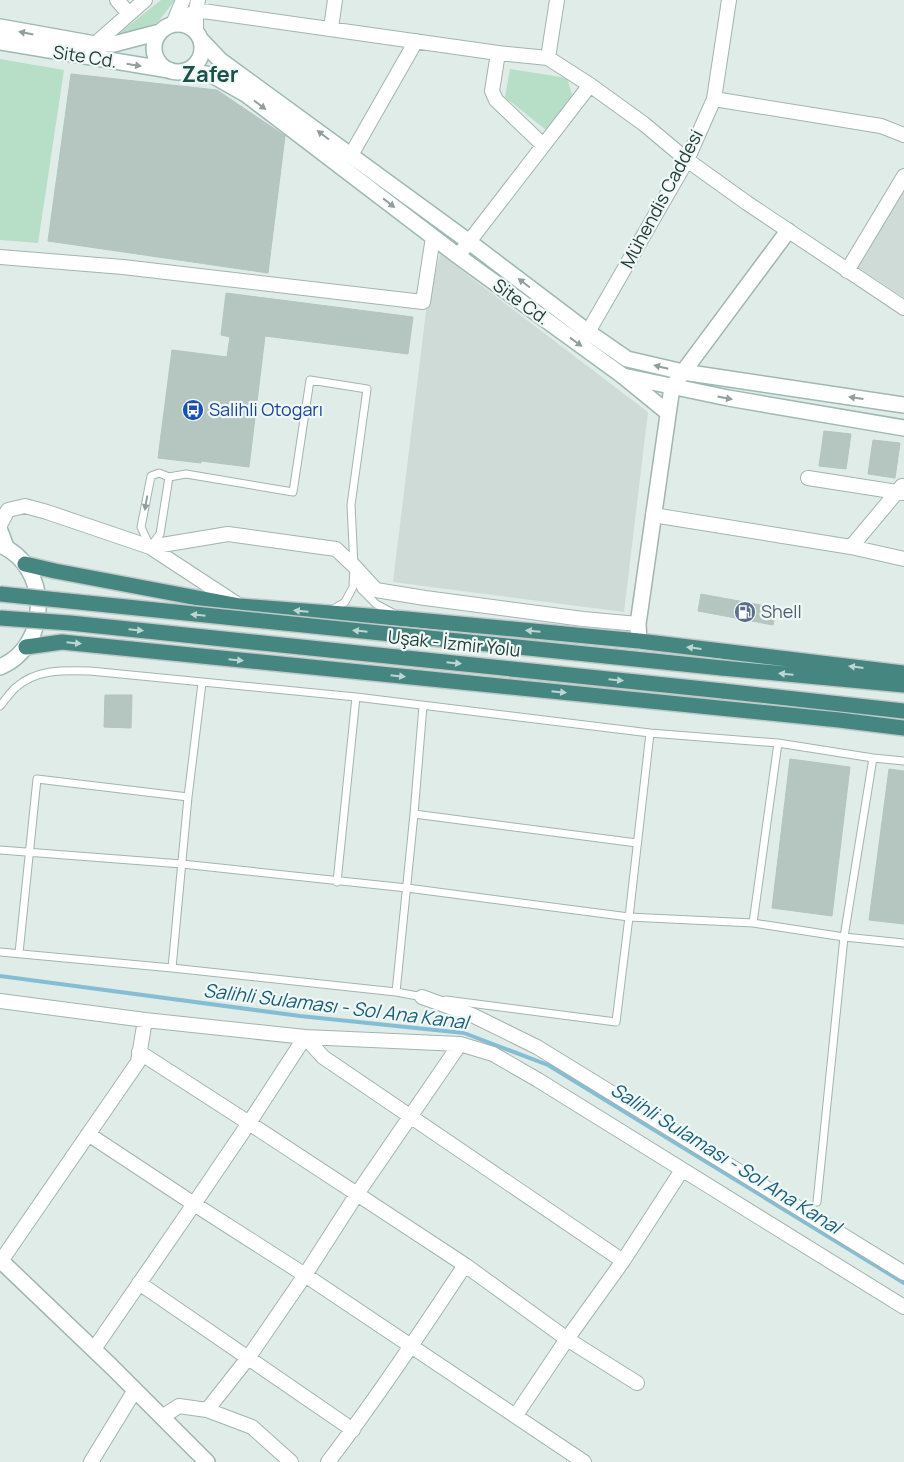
<svg xmlns="http://www.w3.org/2000/svg" width="904" height="1462" viewBox="0 0 904 1462" font-family="Manrope,sans-serif">
<style>
.built{fill:#cedbd7}
.green{fill:#b7dec7}
.lines{fill:none;stroke-linecap:round;stroke-linejoin:round}
.stream{stroke:#85bdd4;stroke-width:4}
.building{fill:#b5c6c1;stroke:#b2c5c0}
.service-casing{stroke:#a3b4b0;stroke-width:9}
.minor-casing{stroke:#a3b4b0;stroke-width:16}
.tertiary-casing{stroke:#a3b4b0;stroke-width:18}
.secondary-casing{stroke:#9eb8b2;stroke-width:18}
.trunk-casing{stroke:#c1c9c8;stroke-width:18}
.service{stroke:#fff;stroke-width:7}
.minor{stroke:#fff;stroke-width:14}
.tertiary{stroke:#fff;stroke-width:15}
.secondary{stroke:#fff;stroke-width:15}
.trunk{stroke:#468680;stroke-width:15}
.trunk-bridge-casing{stroke:#c1c9c8;stroke-width:18;stroke-linecap:butt}
.trunk-bridge{stroke:#468680;stroke-width:15}
.oneway{fill:#909e9c}
.oneway2{fill:#bdd6d2}
.labels{text-anchor:middle;stroke-width:4.5;stroke-linejoin:round;paint-order:stroke}
.street-label{font-size:18px;fill:#203d39;stroke:#f0f8f5}
.transit-label{font-size:18px;fill:#164399;stroke:#f0f8f5;text-anchor:start}
.service-label{font-size:18px;fill:#4e5e75;stroke:#f0f8f5;text-anchor:start}
.water-label{font-size:19px;font-style:italic;fill:#175d7b;stroke:#f0f8f5}
.district-label{font-size:22px;font-weight:bold;fill:#1b4f4a;stroke:#f0f8f5}
</style>
<rect width="100%" height="100%" fill="#e0ece8"/>
<path class="built" d="M904,187V298L856,266Z
M440,254L648,412L624,612L393,582L426,311Z"/>
<path class="green" d="M161,0H175L158,22L144,29L114,37Z
M0,59L64,70L38,243L0,240Z
M510,69L567,78L572,95L546,130L505,97Z"/>
<g class="lines">
<path class="stream" d="M0,976L300,1016L464,1033L548,1065L904,1283"/>
</g>
<path class="building" d="M71,74L217,90L285,136L268,273L48,241Z
M226,293L413,317L408,354L265,336L249,467L201,461V463L158,458L172,350L227,357L230,337L221,335Z
M824,431L851,434L846,469L819,466Z
M873,440L900,443L895,478L868,474Z
M701,594L777,608L773,625L698,611Z
M105,695H132L131,728L104,727Z
M790,759L850,767L832,916L772,908Z
M889,769L904,771V924L869,920Z"/>
<g class="lines">
<g class="service-casing">
<path id="service" d="M169,477L160,534L150,547L141,527L151,476L159,473L169,477L186,474L293,492L310,380L367,389L351,505L354,566
M330,611L345,602L353,587L354,566L361,589L376,604L395,614
M0,706C5,700 10,693 15,688C36,669 64,670 90,671L356,697L650,733L778,743L873,758L904,761
M414,814L637,843
M0,850L182,864L407,888L629,917L753,923L844,937L904,943
M337,882L356,697
M753,923L778,743
M0,952L172,968L396,992L423,997
M19,953L37,779L188,797
M172,968L188,797L202,683
M396,992L414,814L423,706
M446,1000L616,1022L629,917L650,733
M817,1202L844,937L873,758"/>
</g>
<g class="minor-casing">
<path id="minor" d="M117,0L129,14
M173,24L183,0
M180,24L196,10L498,53L548,58L590,85L644,124L687,160L747,203L904,308
M331,28L335,0
M196,32V10L198,0
M95,44L145,0
M498,53L492,91L496,100L543,145
M548,58L557,0
M714,99L881,126L904,135
M351,155L416,41
M458,256L590,85
M0,257L123,267L423,302L433,237
M847,271L904,176
M588,332L687,160L714,99L729,0
M808,478L904,493
M653,515L851,547L904,559
M0,525L8,510L25,506L47,512L150,547L228,534L336,549L354,566L376,590L425,598L583,619L638,624
M150,547L240,606
M851,547L902,486
M422,997L472,1015L537,1047L904,1273
M0,1001L145,1020L305,1037L460,1044L493,1054L538,1080L904,1307
M139,1052L249,1123L465,1265L567,1339L637,1383
M88,1134L194,1204L305,1275L584,1462
M1,1261L138,1062L145,1020
M139,1283L353,1430
M94,1349L194,1204L249,1123L305,1037L323,1057L623,1261
M207,1410L248,1358L305,1275L357,1194L460,1044
M516,1415L567,1339L623,1261L682,1170
M162,1417L179,1406L207,1410L252,1427L291,1462
M91,1462L135,1390
M328,1462C377,1398 421,1332 465,1265"/>
</g>
<g class="tertiary-casing">
<path id="tertiary" d="M623,376L667,412
M639,641L638,624L672,387L788,231
M0,1260L112,1367L207,1462"/>
</g>
<g class="secondary-casing">
<path id="secondary" d="M154 48a24 24 0 1 1 48 0a24 24 0 1 1-48 0Z
M0,27L95,44H114L160,32
M201,40L220,60L468,241L588,332L627,359L683,372L904,405
M0,42L169,70
M185,71L212,75L247,95L458,256L623,376L728,398L904,428
M0,531L6,547
M0,545C51,566 51,646 0,667"/>
</g>
<g class="trunk-casing">
<path id="trunk" d="M25,564L55,571L240,606L407,619L639,641L904,673
M26,647L62,642L839,720L904,728
M722,668L904,685
M723,691L904,711"/>
</g>
<use href="#service" class="service"/>
<use href="#minor" class="minor"/>
<use href="#tertiary" class="tertiary"/>
<use href="#secondary" class="secondary"/>
<use href="#trunk" class="trunk"/>
<g class="trunk-bridge-casing">
<path id="trunk-bridge" d="M0,594L722,668
M0,618L70,623L723,691"/>
</g>
<use href="#trunk-bridge" class="trunk-bridge"/>
</g>
<defs><path id="oneway-solid" d="M-6-.8H1V-3.2L6.5 0L1 3.2V.8H-6Z" transform="scale(1.25)"/></defs>
<g class="oneway">
<use href="#oneway-solid" transform="translate(26 33) rotate(-169)"/>
<use href="#oneway-solid" transform="translate(134 65) rotate(9)"/>
<use href="#oneway-solid" transform="translate(260 105) rotate(37)"/>
<use href="#oneway-solid" transform="translate(323 135) rotate(-143)"/>
<use href="#oneway-solid" transform="translate(389 203) rotate(38)"/>
<use href="#oneway-solid" transform="translate(524 283) rotate(-143)"/>
<use href="#oneway-solid" transform="translate(576 342) rotate(36)"/>
<use href="#oneway-solid" transform="translate(661 367) rotate(-166)"/>
<use href="#oneway-solid" transform="translate(725 398) rotate(11)"/>
<use href="#oneway-solid" transform="translate(856 398) rotate(-172)"/>
<use href="#oneway-solid" transform="translate(146 503) rotate(100)"/>
</g>
<g class="oneway2">
<use href="#oneway-solid" transform="translate(301 611) rotate(-175)"/>
<use href="#oneway-solid" transform="translate(198 615) rotate(-174)"/>
<use href="#oneway-solid" transform="translate(136 630) rotate(6)"/>
<use href="#oneway-solid" transform="translate(360 631) rotate(-174)"/>
<use href="#oneway-solid" transform="translate(533 631) rotate(-175)"/>
<use href="#oneway-solid" transform="translate(74 643) rotate(6)"/>
<use href="#oneway-solid" transform="translate(694 648) rotate(-173)"/>
<use href="#oneway-solid" transform="translate(236 660) rotate(6)"/>
<use href="#oneway-solid" transform="translate(454 663) rotate(6)"/>
<use href="#oneway-solid" transform="translate(856 667) rotate(-173)"/>
<use href="#oneway-solid" transform="translate(786 674) rotate(-175)"/>
<use href="#oneway-solid" transform="translate(398 676) rotate(6)"/>
<use href="#oneway-solid" transform="translate(616 680) rotate(6)"/>
<use href="#oneway-solid" transform="translate(559 692) rotate(6)"/>
</g>
<defs>
<g id="bus-disc" transform="scale(1.125)"><circle r="9.5" fill="#1a4fb4" stroke="#f0f8f5"/><path d="M-5-6H5V4H4V6H2V4H-2V6H-4V4H-5ZM-3.5-4V0h7V-4ZM-3.5 1.2v1.5H-2V1.2ZM2 1.2v1.5H3.5V1.2Z" fill="#fff"/></g>
<g id="fuel-disc" transform="scale(1.125)"><circle r="9.5" fill="#5c6f8a" stroke="#f0f8f5"/><path d="M-5.5-6h7V0h2V4h1.3V-2.5L3-4.5l.8-.8L6-3V5H2.5V1h-1V6h-7ZM-4.2-4.7v3.2H.2V-4.7Z" fill="#fff"/></g>
</defs>
<g fill-rule="evenodd">
<use href="#bus-disc" x="193" y="410"/>
<use href="#fuel-disc" x="745" y="612"/>
</g>
<g class="labels">
<g class="street-label">
<text transform="translate(85 57) rotate(9)" y="6">Site Cd.</text>
<text transform="translate(662 199) rotate(-62)" y="6">Mühendis Caddesi</text>
<text transform="translate(521 302) rotate(36)" y="6">Site Cd.</text>
<text transform="translate(454 644) rotate(6)" y="6">Uşak - İzmir Yolu</text>
</g>
<g class="transit-label">
<text x="209" y="416">Salihli Otogarı</text>
</g>
<g class="service-label">
<text x="761" y="618">Shell</text>
</g>
<g class="water-label">
<text transform="translate(336 1006) rotate(7)" y="7">Salihli Sulaması - Sol Ana Kanal</text>
<text transform="translate(726 1158) rotate(32)" y="7">Salihli Sulaması - Sol Ana Kanal</text>
</g>
<g class="district-label">
<text x="210" y="82">Zafer</text>
</g>
</g>
</svg>
